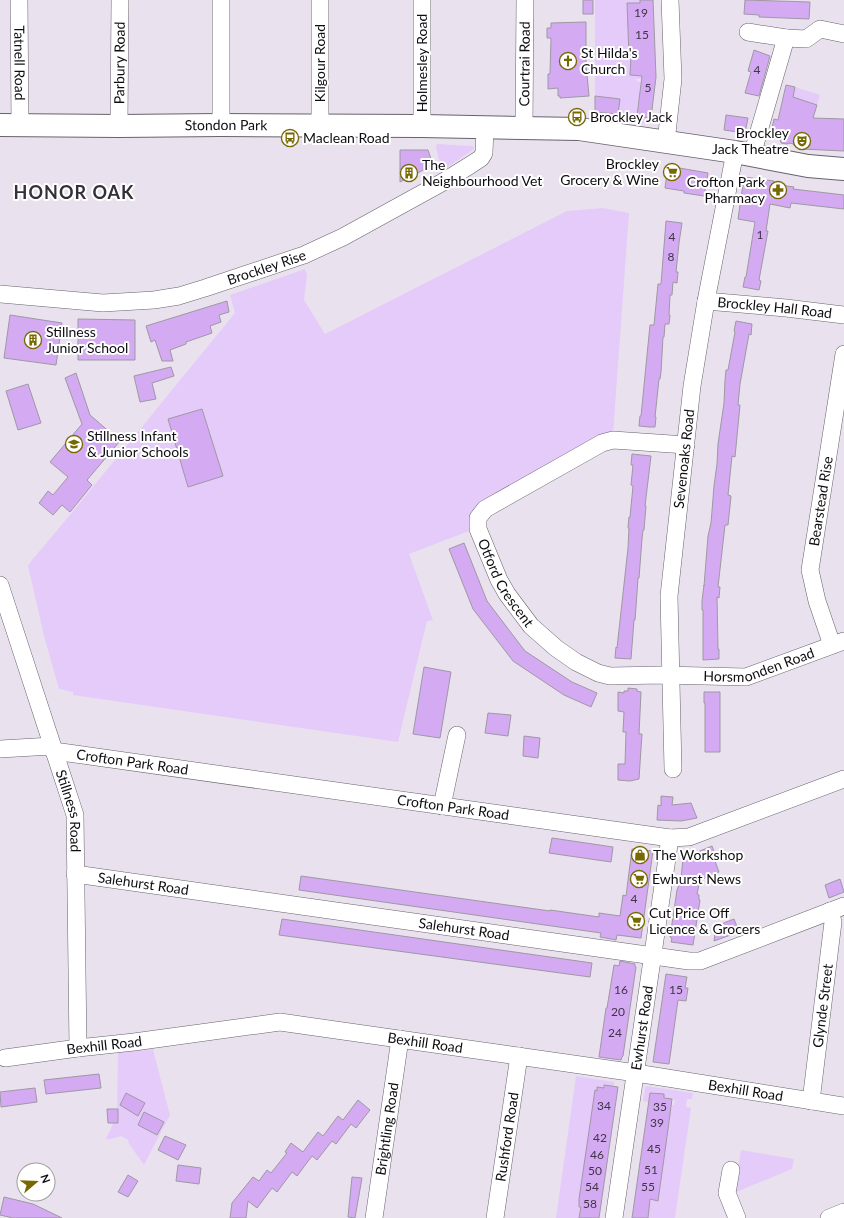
<svg xmlns="http://www.w3.org/2000/svg" width="844" height="1218" viewBox="0 0 844 1218" font-family="Lato,sans-serif">
<style>
.green{fill:#e5cbf9}
.building{fill:#d4abf2;stroke:#9e98a3}
.lines{fill:none;stroke-linecap:round;stroke-linejoin:round}
.minor-casing{stroke:#67626c;stroke-width:18}
.major-casing{stroke:#67626c;stroke-width:24}
.minor{stroke:#fff;stroke-width:17}
.major{stroke:#fff;stroke-width:22}
.labels{text-anchor:middle;stroke-width:4;stroke-linejoin:round;paint-order:stroke}
.number-label{font-size:12px;fill:#403448}
.poi-label{font-size:14px;fill:#0e0c10;stroke:#fff;text-anchor:start}
.street-label{font-size:14px;fill:#0e0c10;stroke:#fff}
.district-label{font-size:18px;font-weight:bold;letter-spacing:1px;fill:#342f38;stroke:#fff}
</style>
<rect width="100%" height="100%" fill="#e9e2ee"/>
<path class="green" d="M595,0H640V3H628L630,57H642V63L631,62L630,74L643,76V79H636L637,81L641,82L637,116L647,118L646,124L617,120L620,99L595,96Z
M795,87L820,95L817,105L806,106L807,101L802,100V102L789,113Z
M437,144L472,146L474,147V149L445,169L441,168L436,147Z
M603,208L629,213L613,434L472,514L469,523V531L409,554L433,620L427,621L398,742L73,695V692L59,689L44,636L28,566L32,560C101,479 167,395 235,313L230,295L305,269L307,275L304,300L325,334L567,211Z
M152,1046L170,1115L144,1165L129,1144L128,1140L121,1136L111,1139H106L117,1115L118,1051Z
M576,1076L614,1082V1087L604,1085L603,1088L598,1087L597,1091L595,1090L594,1094L596,1095L595,1105H593L592,1110H594L579,1205V1207H581L580,1210L586,1211L579,1218H556Z
M647,1086L693,1093L692,1099H687L686,1107L691,1108L675,1218H648L650,1199L658,1201L659,1196L651,1189L660,1190L661,1180L653,1172L662,1173L663,1164L655,1157L664,1158L666,1148L658,1141L666,1142L668,1132L659,1131L660,1124L669,1126L670,1116L661,1114L662,1109L671,1110L672,1105H674L675,1100L664,1098V1095L650,1093L649,1102L643,1101L645,1087Z
M741,1150L794,1159L792,1169L734,1193Z"/>
<path class="building" d="M583,0H593V14H583Z
M640,0H653L656,77L651,118L637,116L642,76L630,75L631,57H629L627,3H640Z
M745,0L810,2L809,19L759,17V15L744,14Z
M586,22V64L589,96L560,98V96H558V88L548,89V74H550L551,38H547V28H551V23Z
M754,50L770,56L759,96L745,93L751,72L748,71Z
M786,85L795,87L793,97L817,105L813,118L844,119V151L802,149V147L790,143L787,144L781,143L780,139L770,136L774,119L778,120Z
M595,96L620,99L618,114L595,112Z
M726,115L748,118L745,133L724,130Z
M400,150H428L433,165L400,182Z
M668,166L708,173L704,196L684,193V191L665,188Z
M744,177L774,181V184L794,187L793,189L844,195V209L791,203L790,208L770,204L766,231H768L759,280L761,281L759,290L743,287L745,277H746L755,222L738,219Z
M666,221L682,223L679,243L676,272H678L677,283L673,282L672,295H670L669,315H670L669,324H665L664,337H663L661,372L660,379H659L655,417H656L655,427H649L639,426L640,416H641L650,325H654L658,284H661Z
M227,301L229,312L219,315L221,322L210,326L212,333L186,342V344L170,350L173,361H162L155,340L151,342L146,326Z
M10,315L62,323L56,365L4,358Z
M78,319L135,320V360H78Z
M736,321L752,324L751,335L749,334L740,384L738,405H740L735,457L732,456L728,495L731,496L730,506L728,525H725L718,587H720L719,598L717,597L718,649H719V659L703,660V610H702V601L704,585V586L708,536L711,523L714,486L717,464L718,444L724,403L725,380L726,370H728L735,332L734,331Z
M171,367L174,376L152,383L156,399L140,402L134,376Z
M76,373L90,415L120,441L87,480L92,485L70,512L62,505L53,515L39,503L48,491L53,495L68,477L50,462L82,424L65,378Z
M28,384L41,423L18,430L6,391Z
M202,409L223,476L188,487L168,419Z
M632,454L651,456L645,506H646L644,530H643L642,539L639,578H638L636,607L635,620H634L631,659L615,658L616,647L617,648L628,548L629,528H628L629,517H630L633,486L631,485L633,465H631Z
M464,543L487,601L512,634L525,651L572,682L597,693L591,707L564,695L513,661L473,609L449,549Z
M424,667L451,672L440,738L413,734Z
M628,688L637,689V691L641,692L639,734H642L639,779L630,781L618,780V764H625L626,732H623L624,712L618,711V692L624,693V691H628Z
M704,692H720V752H705V703H704Z
M488,713L511,715L508,736L485,733Z
M524,736L540,738L538,758L523,756Z
M661,796L673,797L672,805L691,803L697,818L681,821L657,820L658,805L661,806Z
M552,838L613,847L611,862L549,853Z
M712,846L717,860L715,861L719,872L700,880L697,894L699,895V900H700L693,945L671,942L672,938L670,937L677,890L681,879L683,858Z
M632,849L653,851L641,938L617,935L616,940L600,937L601,933L299,890L301,876L550,911V910L599,917V913L620,916L623,895L626,896Z
M840,879L844,892L829,898L825,885Z
M282,919L592,963L590,977L279,935Z
M734,919L739,932L714,941L716,926Z
M620,961L635,964V966L636,967L623,1056L622,1057L621,1060L599,1057L606,1008H607L614,965L619,966Z
M666,974L687,977L685,988H688L686,1001L678,1000L669,1064L653,1062Z
M99,1074L101,1088L46,1094L44,1080Z
M604,1085L618,1087L599,1218H579L581,1207H579V1199L595,1090L597,1091V1087L604,1088Z
M35,1088L37,1102L1,1107L0,1092Z
M126,1093L145,1103L138,1116L120,1105Z
M650,1093L664,1094V1098L672,1099L666,1144L658,1201L650,1199L648,1218H632Z
M358,1100L370,1110L356,1128L351,1124L336,1144L332,1141L317,1160L312,1156L297,1176L292,1172L277,1192L272,1188L257,1208L248,1201L246,1218H230L232,1203L253,1177L259,1181L267,1170L271,1173L287,1153L285,1152L291,1143L303,1152L318,1132L323,1136L338,1116L343,1120Z
M107,1109H118V1123H108Z
M144,1112L164,1122L157,1135L138,1125Z
M165,1136L186,1145L178,1160L158,1150Z
M178,1165L201,1168L199,1184L176,1181Z
M128,1175L138,1181L128,1197L118,1192Z
M352,1177L362,1178L355,1218L348,1217Z
M4,1197L33,1204L62,1218H13L0,1215Z"/>
<g class="lines">
<g class="minor-casing">
<g id="minor">
<path id="s1" d="M19,0L20,125"/>
<path d="M221,0V125"/>
<path d="M748,32L786,38L752,155"/>
<path d="M786,38L806,39L820,29L844,34"/>
<path id="s2" d="M119,126L120,0"/>
<path d="M320,126V0"/>
<path d="M422,126V0"/>
<path id="s3" d="M524,129L525,0"/>
<path d="M666,142L673,79L670,0"/>
<path id="s4" d="M0,294L103,303L154,300L179,296L205,288L304,255L343,237L443,182L472,164L481,158L484,153L485,128"/>
<path id="s5" d="M706,301L786,308L844,315"/>
<path id="s6" d="M686,445L613,440L602,443L485,509L478,518V529L499,580L507,594L531,626L556,648L576,662L598,673L610,676L662,675L746,677L844,641"/>
<path id="s7" d="M0,585L75,815L78,1048"/>
<path id="s8" d="M832,645L817,601L810,570L844,354"/>
<path d="M0,749L52,746"/>
<path id="s9" d="M54,752H61L670,838L689,837L844,779"/>
<path id="s10" d="M673,769L669,596L692,386L706,301L735,152"/>
<path d="M442,806L457,735"/>
<path id="s11" d="M75,874L689,961H700L844,906"/>
<path id="s12" d="M5,1058L78,1048L134,1042L280,1022L636,1073L844,1106"/>
<path id="s13" d="M811,1101L833,922L830,911"/>
<path d="M731,1170L727,1193L737,1218"/>
<path id="s14" d="M374,1218L400,1039"/>
<path id="s15" d="M495,1218L519,1056"/>
<path id="s16" d="M614,1218L670,838"/>
<path d="M829,1218L844,1212"/>
</g>
</g>
<g class="major-casing">
<g id="major">
<path id="s17" d="M0,125L119,126L221,125L422,126L579,129L735,152L808,166L844,169"/>
</g>
</g>
<use href="#minor" class="minor"/>
<use href="#major" class="major"/>
</g>
<defs>
<g id="church-ring" transform="scale(0.9)"><circle r="9.5" fill="#fff" stroke="#776900" stroke-width="1.5"/><path d="M-1.2-6h2.4v3.5h3.3v2.4h-3.3V6h-2.4V-.1h-3.3v-2.4h3.3Z" fill="#776900"/></g>
<g id="bus-ring" transform="scale(0.9)"><circle r="9.5" fill="#fff" stroke="#776900" stroke-width="1.5"/><path d="M-5-6H5V4H4V6H2V4H-2V6H-4V4H-5ZM-3.5-4V0h7V-4ZM-3.5 1.2v1.5H-2V1.2ZM2 1.2v1.5H3.5V1.2Z" fill="#776900"/></g>
<g id="theatre-ring" transform="scale(0.9)"><circle r="9.5" fill="#fff" stroke="#776900" stroke-width="1.5"/><path d="M-5-5.5Q0-4 5-5.5V0Q5 5 0 6Q-5 5-5 0ZM-3.3-2.5H-1v1.5H-3.3ZM1-2.5H3.3v1.5H1ZM-2.8 1Q0 5.5 2.8 1Z" fill="#776900"/></g>
<g id="supermarket-ring" transform="scale(0.9)"><circle r="9.5" fill="#fff" stroke="#776900" stroke-width="1.5"/><path d="M-6-5.5h2.5l.6 2H6L4.5 2H-2.5L-4.4-4H-6ZM-1.5 3.2a1.3 1.3 0 1 0 .1 0ZM3 3.2a1.3 1.3 0 1 0 .1 0Z" fill="#776900"/></g>
<g id="building-ring" transform="scale(0.9)"><circle r="9.5" fill="#fff" stroke="#776900" stroke-width="1.5"/><path d="M-4-6H4V6H1V3H-1V6H-4ZM-2.5-4.3h1.7v1.8h-1.7ZM.8-4.3h1.7v1.8H.8ZM-2.5-1h1.7V.8h-1.7ZM.8-1h1.7V.8H.8Z" fill="#776900"/></g>
<g id="pharmacy-ring" transform="scale(0.9)"><circle r="9.5" fill="#fff" stroke="#776900" stroke-width="1.5"/><path d="M-2-6h4v4h4v4h-4v4h-4v-4h-4v-4h4Z" fill="#776900"/></g>
<g id="school-ring" transform="scale(0.9)"><circle r="9.5" fill="#fff" stroke="#776900" stroke-width="1.5"/><path d="M0-5L7-2L0 1L-7-2ZM-4 1L0 2.5L4 1V4Q0 6-4 4Z" fill="#776900"/></g>
<g id="shop-ring" transform="scale(0.9)"><circle r="9.5" fill="#fff" stroke="#776900" stroke-width="1.5"/><path d="M-5-2.5h2.3a2.7 3.5 0 0 1 5.4 0H5L5.5 6h-11ZM-1.5-2.5h3a1.5 2.3 0 0 0-3 0Z" fill="#776900"/></g>
</defs>
<g fill-rule="evenodd">
<use href="#church-ring" x="568" y="61"/>
<use href="#bus-ring" x="577" y="117"/>
<use href="#bus-ring" x="290" y="138"/>
<use href="#theatre-ring" x="802" y="141"/>
<use href="#supermarket-ring" x="672" y="172"/>
<use href="#building-ring" x="409" y="173"/>
<use href="#pharmacy-ring" x="778" y="190"/>
<use href="#building-ring" x="33" y="340"/>
<use href="#school-ring" x="74" y="444"/>
<use href="#shop-ring" x="640" y="855"/>
<use href="#supermarket-ring" x="639" y="879"/>
<use href="#supermarket-ring" x="636" y="921"/>
</g>
<g class="labels">
<g class="number-label">
<text x="641" y="17">19</text>
<text x="642" y="39">15</text>
<text x="757" y="74">4</text>
<text x="648" y="92">5</text>
<text x="760" y="239">1</text>
<text x="672" y="241">4</text>
<text x="671" y="261">8</text>
<text x="634" y="903">4</text>
<text x="621" y="994">16</text>
<text x="676" y="994">15</text>
<text x="618" y="1016">20</text>
<text x="615" y="1037">24</text>
<text x="604" y="1110">34</text>
<text x="660" y="1111">35</text>
<text x="657" y="1127">39</text>
<text x="600" y="1142">42</text>
<text x="654" y="1153">45</text>
<text x="597" y="1159">46</text>
<text x="651" y="1174">51</text>
<text x="595" y="1175">50</text>
<text x="592" y="1191">54</text>
<text x="648" y="1191">55</text>
<text x="590" y="1208">58</text>
</g>
<g class="poi-label">
<text x="581" y="58">St Hilda's<tspan x="581" dy="16">Church</tspan></text>
<text x="590" y="122">Brockley Jack</text>
<text x="789" y="138" text-anchor="end">Brockley<tspan x="789" dy="16">Jack Theatre</tspan></text>
<text x="303" y="143">Maclean Road</text>
<text x="659" y="169" text-anchor="end">Brockley<tspan x="659" dy="16">Grocery &amp; Wine</tspan></text>
<text x="422" y="170">The<tspan x="422" dy="16">Neighbourhood Vet</tspan></text>
<text x="765" y="187" text-anchor="end">Crofton Park<tspan x="765" dy="16">Pharmacy</tspan></text>
<text x="46" y="337">Stillness<tspan x="46" dy="16">Junior School</tspan></text>
<text x="87" y="441">Stillness Infant<tspan x="87" dy="16">&amp; Junior Schools</tspan></text>
<text x="653" y="860">The Workshop</text>
<text x="652" y="884">Ewhurst News</text>
<text x="649" y="918">Cut Price Off<tspan x="649" dy="16">Licence &amp; Grocers</tspan></text>
</g>
<g class="street-label">
<text dy="5" stroke="none"><textPath href="#s1" startOffset="63">Tatnell Road</textPath></text>
<text dy="5" stroke="none"><textPath href="#s2" startOffset="63">Parbury Road</textPath></text>
<text transform="translate(320 63) rotate(-90)" y="5">Kilgour Road</text>
<text transform="translate(422 63) rotate(-90)" y="5">Holmesley Road</text>
<text dy="5" stroke="none"><textPath href="#s3" startOffset="65">Courtrai Road</textPath></text>
<text dy="5" stroke="none"><textPath href="#s17" startOffset="226">Stondon Park</textPath></text>
<text dy="5" stroke="none"><textPath href="#s4" startOffset="272">Brockley Rise</textPath></text>
<text dy="5" stroke="none"><textPath href="#s5" startOffset="69">Brockley Hall Road</textPath></text>
<text dy="5" stroke="none"><textPath href="#s10" startOffset="311">Sevenoaks Road</textPath></text>
<text dy="5" stroke="none"><textPath href="#s8" startOffset="148">Bearstead Rise</textPath></text>
<text dy="5" stroke="none"><textPath href="#s6" startOffset="302">Otford Crescent</textPath></text>
<text dy="5" stroke="none"><textPath href="#s6" startOffset="598">Horsmonden Road</textPath></text>
<text dy="5" stroke="none"><textPath href="#s9" startOffset="79">Crofton Park Road</textPath></text>
<text dy="5" stroke="none"><textPath href="#s9" startOffset="403">Crofton Park Road</textPath></text>
<text dy="5" stroke="none"><textPath href="#s7" startOffset="237">Stillness Road</textPath></text>
<text dy="5" stroke="none"><textPath href="#s11" startOffset="69">Salehurst Road</textPath></text>
<text dy="5" stroke="none"><textPath href="#s11" startOffset="393">Salehurst Road</textPath></text>
<text dy="5" stroke="none"><textPath href="#s13" startOffset="96">Glynde Street</textPath></text>
<text dy="5" stroke="none"><textPath href="#s16" startOffset="192">Ewhurst Road</textPath></text>
<text dy="5" stroke="none"><textPath href="#s12" startOffset="424">Bexhill Road</textPath></text>
<text dy="5" stroke="none"><textPath href="#s12" startOffset="100">Bexhill Road</textPath></text>
<text dy="5" stroke="none"><textPath href="#s12" startOffset="748">Bexhill Road</textPath></text>
<text dy="5" stroke="none"><textPath href="#s14" startOffset="90">Brightling Road</textPath></text>
<text dy="5" stroke="none"><textPath href="#s15" startOffset="82">Rushford Road</textPath></text>
</g>
<g class="district-label">
<text x="74" y="199">HONOR OAK</text>
</g>
</g>
<g transform="translate(36 1182) rotate(71)"><circle r="19" fill="#ffffff" stroke="#9f9e9f"/>
<path d="M0-3L7 15L0 10L-7 15Z" fill="#776900"/>
<text y="-6" font-size="11" font-weight="bold" text-anchor="middle" fill="#0e0c10">N</text>
</g>
</svg>
